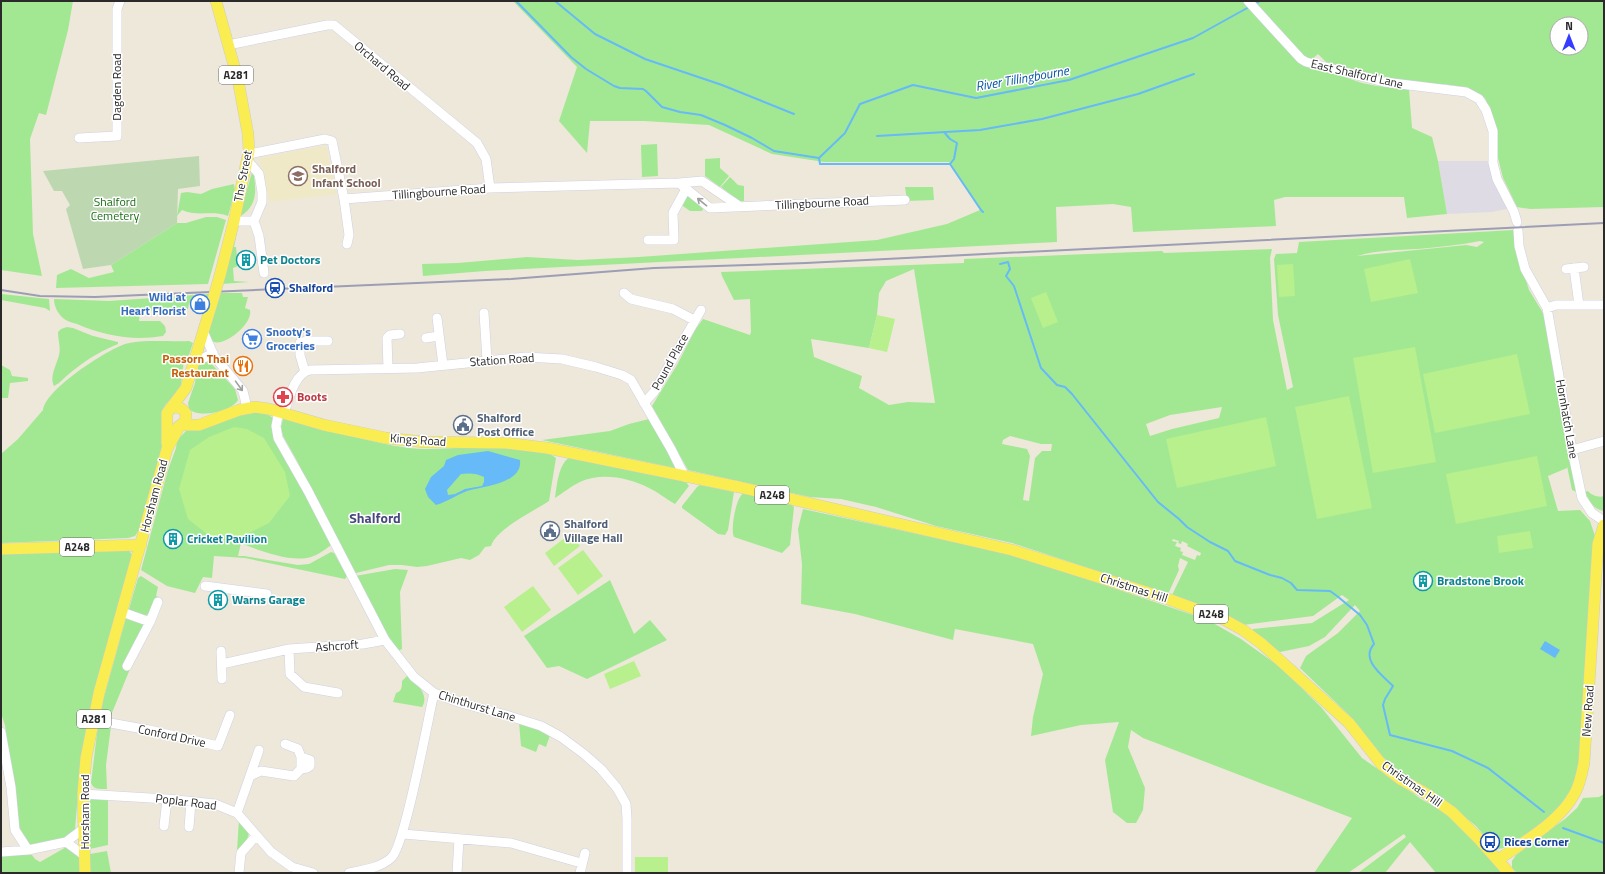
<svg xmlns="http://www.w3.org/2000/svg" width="1605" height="874" viewBox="0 0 1605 874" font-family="'Titillium Web',sans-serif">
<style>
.industrial{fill:#dfdbe5}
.education{fill:#f0e9c8}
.green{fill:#a2e892;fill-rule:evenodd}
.cemetery{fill:#bdd8b0}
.pitch{fill:#b7f08d}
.water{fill:#65baf7;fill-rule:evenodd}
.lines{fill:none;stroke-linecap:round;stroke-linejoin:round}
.stream{stroke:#65baf7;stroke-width:2}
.minor-casing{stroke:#cfd0e4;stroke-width:10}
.major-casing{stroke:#ccc;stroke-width:12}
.minor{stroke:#fff;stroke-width:9}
.major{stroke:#faed52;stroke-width:11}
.rail{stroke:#9d9db5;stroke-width:2}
.major-bridge-casing{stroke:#ccc;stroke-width:12;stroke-linecap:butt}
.major-bridge{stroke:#faed52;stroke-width:11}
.oneway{stroke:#9f9f9f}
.labels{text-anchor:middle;stroke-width:3;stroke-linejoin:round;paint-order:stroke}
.shield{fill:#fff;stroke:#6a6a6a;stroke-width:1}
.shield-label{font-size:11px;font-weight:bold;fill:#2a2a2a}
.street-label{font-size:12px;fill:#2a2a2a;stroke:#fff}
.education-label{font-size:12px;font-weight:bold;fill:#785e54;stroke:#fff;text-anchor:start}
.park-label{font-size:12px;fill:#196c15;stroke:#fff}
.culture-label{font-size:12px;font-weight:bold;fill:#0d838f;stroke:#fff;text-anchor:start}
.transit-label{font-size:12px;font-weight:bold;fill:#164399;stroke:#fff;text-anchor:start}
.shop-label{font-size:12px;font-weight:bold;fill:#366cbe;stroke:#fff;text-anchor:end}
.food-label{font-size:12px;font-weight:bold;fill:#c56008;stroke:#fff;text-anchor:end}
.health-label{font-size:12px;font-weight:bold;fill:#be3a42;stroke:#fff;text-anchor:start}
.service-label{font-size:12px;font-weight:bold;fill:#4e5e75;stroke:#fff;text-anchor:start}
.water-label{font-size:13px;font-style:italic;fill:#0454a3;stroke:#fff}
.quarter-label{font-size:14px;font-weight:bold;fill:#47487d;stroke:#fff}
</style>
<rect width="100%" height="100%" fill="#ede8da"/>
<path class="industrial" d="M1438,161H1488L1492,173L1505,201L1507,209L1492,212L1447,214Z"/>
<path class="education" d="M326,145L337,194L269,202L259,158Z"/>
<path class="green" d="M1,1H73L68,30L46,115L39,113L30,139L33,234L42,276L1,270Z
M513,1H1604V207L1530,209L1517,207L1503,178L1497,154V133L1485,98L1464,87L1443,84H1417L1342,67L1326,62L1318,54L1311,60L1307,57H1304L1262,14L1261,18L1301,62L1362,83L1377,86L1409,89L1412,128L1432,137L1438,161L1447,214L1407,218L1404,197H1285L1274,200L1276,226L1133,232L1131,207L1113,204L1056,207L1057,242L485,271L423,276L422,264L458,263L527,257L578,260L639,257L877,240L947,224L980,210L949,162H824L772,154L709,125L644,121H590L587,153L559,121L577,67ZM1557,24H1581V48H1557Z
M657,144L658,176L642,177L641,145Z
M720,158V168L729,176L720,187L705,176V159Z
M253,169C256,189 259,206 239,217Z
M730,177L738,185L744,186V201H739L721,187Z
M234,184L235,191L228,216C213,210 196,217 182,210L177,216L181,193L187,192L201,194L212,189Z
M905,187H933L934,200L907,201Z
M687,196H690L704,207L702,211H690L680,204Z
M206,217H217L226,220L208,284L56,288L57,275L71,269L89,278L114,272L111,265L177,223H186Z
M238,227L234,247H236L238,266L233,268L234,281L249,282L222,284Z
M1514,230L1518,255L1529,290L1543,313L1553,354L1577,492L1572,490L1567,466V468L1548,476L1558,511L1580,510L1590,521L1595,536L1580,769L1569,793L1557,810L1542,823L1508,847L1499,849L1492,845L1476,826L1443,799L1400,772L1375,750L1350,716L1300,668L1306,656L1338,633L1360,611L1355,605L1325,637L1309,646L1280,652L1252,631L1253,629L1312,623L1349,600L1342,595L1313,616L1243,625L1172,595L1188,562L1180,558L1178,566L1179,570L1168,594L1012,543L936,526L876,507L841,499L810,497L688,470L652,406L677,365L695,330L703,319L750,335L751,332L750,299L734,300L722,276L721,272L964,263V259L1162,251L1164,253L1272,249L1270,258L1273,320L1287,390L1293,387L1278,315L1274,259L1276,254L1297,253L1299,242ZM1480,241L1484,242L1477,247L1466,245L1357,256C1377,250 1397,250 1418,249C1439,247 1460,245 1480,241ZM914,269L935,403L908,402L889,405L859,388L862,376L814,357L811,339L869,348L877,315L879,293L886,281ZM1222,407L1219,418L1172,429L1150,436L1146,424L1170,415ZM1010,436L1041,444H1052L1051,451H1042L1035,458L1029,501L1023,500L1030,456L1027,449L1002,444L1003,440ZM1173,539L1179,541L1178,543L1181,544L1182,541L1188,544L1187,546L1201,553L1200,556L1197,555L1195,560L1182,555L1183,552L1180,551L1181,548L1175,546L1177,542L1172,541Z
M221,293H242L243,297H248L245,308L250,310C254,327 208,359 209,332C209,319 217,306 221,293Z
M1,294L49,299L50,311L45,308L1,300Z
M209,294L206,302L189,303L188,309L140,311L139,321H160L165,326L166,332L163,336C133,341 105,336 77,324C73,323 66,321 63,318C58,314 54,306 54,299L109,301Z
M67,327L73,328L93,336L118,342V344C94,354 78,365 59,383L54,386C49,377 57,364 59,355C61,347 58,340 58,332L61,329Z
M189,341L193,343L189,355L184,360L181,385L171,399L165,405L162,412L161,418L164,435L160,458L139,530L135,536L128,538L1,543V454L18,439L43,410C46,389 105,351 125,344C142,339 171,342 189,341Z
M207,359L235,389L238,400C232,411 199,419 189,409L188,403L195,383L197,364Z
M1,365L10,370L12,376L28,378V381L10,383L8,398H1Z
M247,412C257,412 266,412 274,419L331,543L330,546C324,550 318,555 311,557C292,563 259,551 241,543L238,556H244L298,565L309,564L331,552L334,553L347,576L345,579L245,558L214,556L212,578L203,577L195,593L167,586L141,570L168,470L176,448L177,440L186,431L206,428Z
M285,418C310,427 334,432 359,438C381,443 404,449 426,449C453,449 481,446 508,448C523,450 544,448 556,458L549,501C534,511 496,529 491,546L485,547L479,555L470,560L461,558L427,566L417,567L402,565H389L356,573L353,572L296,459L283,436L281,427L283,419Z
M649,419L676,463L675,468L542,440L610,431L629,424Z
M570,457L686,482L689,486L675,504C666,499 658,492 649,488C629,478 602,472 580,482C571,486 563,493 555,498C557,486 558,464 570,457Z
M700,485L734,492L728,530L725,535L718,534L682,508V506L697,487Z
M1588,491C1591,495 1599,498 1604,496V511C1593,509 1590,502 1585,492Z
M744,493L791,504L794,507L790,545L782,553L734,537C730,530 736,496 744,493Z
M803,509L995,551L1030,560L1208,620L1241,639L1280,667L1321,707L1362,758L1421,799L1442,811L1471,836L1502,873H1436L1410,842L1385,873H1358L1406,837L1404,834L1348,873H1314L1352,818L1143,738L1131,730L1128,747L1145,788L1143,810L1136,823H1127L1113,812L1105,760L1119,722L1081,725L1031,736L1033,717L1043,674L1033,644L955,629L953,640L855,614L801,604L802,564L798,529Z
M129,550L132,555L80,769L75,830L70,837L30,847L18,830L14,786L5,725L1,713V552Z
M395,569L408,570L400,592L402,649L398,651L382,627L355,576Z
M141,576L158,587L156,596L159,597L153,613L142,616L130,612L129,609L138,578Z
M610,580L634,634L650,620L667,640L587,679L559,666L547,668L524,636Z
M129,617L145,625L130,669L109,720L100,719L101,708L126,618Z
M408,675C416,683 430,695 422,707L393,702L396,693C402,691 402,687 402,681Z
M519,722L550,735L546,747L539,744L536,752L521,746Z
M98,725L111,726L106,765L107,789C99,789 94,790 91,783Z
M1604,794V873H1517L1512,868V861L1516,855L1565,819L1577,808L1583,798L1599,797Z
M90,798L108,799V845L90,849Z
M239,819L249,833L247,840L237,851Z
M68,846L79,855L82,873H1V854L32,855L35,859L40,862Z
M107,851L111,873H90V854Z"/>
<path class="cemetery" d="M199,156L200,186L178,189L177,223L111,265L83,269L66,209L70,205L62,191H54L43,171Z"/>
<path class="pitch" d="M1410,259L1418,293L1371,302L1364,269Z
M1293,264L1295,296L1279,297L1277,265Z
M1046,292L1058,322L1043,328L1031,298Z
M877,315L895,319L887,352L869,348Z
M1415,347L1436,462L1373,473L1353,358Z
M1517,354L1530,414L1435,433L1423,374Z
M1349,396L1372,508L1317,519L1295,407Z
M1266,417L1276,466L1177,488L1166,439Z
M234,427L247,429L264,438L285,472L290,496L269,523L239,538H212L188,519L179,489L190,450L209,437Z
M1537,456L1547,506L1456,524L1446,474Z
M1530,531L1533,548L1499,553L1497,536Z
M570,534L580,546L554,566L545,553Z
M583,550L603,576L578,595L558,568Z
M533,586L551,610L522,632L504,607Z
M634,661L641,676L610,689L604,674Z
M635,857H668V873L635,872Z"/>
<path class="water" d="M488,451L520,460C523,484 483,486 467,491C456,495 447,502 436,505L428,497L425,489L431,477L444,466L446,460L458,455ZM461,474C468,473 477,473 484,477V482L482,486L465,489L455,494L448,495L447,490Z
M1545,641L1560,650L1555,658L1540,649Z"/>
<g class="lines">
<path class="stream" d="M516,1L571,57L586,69L614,86L620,88L643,89L646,91L662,107L680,112L701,115L725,125L752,138L774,151L819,158
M555,1L595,34L645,59L722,85L794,114
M1255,4L1260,1
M944,132L950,139L957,143L954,159L950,164
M877,136L980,130L1042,119L1138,94L1194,74
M819,158L845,133L860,104L913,85L976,98L1069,80L1193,38L1249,7
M819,158L820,164H950L981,210L983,212
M1000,264L1008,262L1010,269L1006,276L1014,286L1041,368L1057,385L1065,387L1072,394L1158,502L1179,519L1187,527L1210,542L1228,551L1235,561L1270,575L1282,578L1291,583L1297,590L1330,591L1337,596L1360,615L1367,625L1374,644C1360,660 1382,675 1393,686L1385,699L1383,705L1390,735L1452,751L1488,768L1544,812
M1563,828L1604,843"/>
<g class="minor-casing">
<path id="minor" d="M1248,1L1301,59L1306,62L1384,82L1466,92L1479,99L1486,110L1493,131V163L1497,179L1514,212L1517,222
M228,45L327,25H334L477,143L486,159L490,188
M79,138L117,136V9L120,1
M249,154L325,139L332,141L344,199L490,188L679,183
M248,161L259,174L262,192V202L254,221L259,236L264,273
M344,199L349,235L347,244
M739,206L702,181L679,183L710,208L905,200
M234,221H254
M1518,230L1519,246L1525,269L1547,308L1572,450L1582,498L1592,513L1604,521
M648,240H674L673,213L686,189
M1574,268L1579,305
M1566,269L1584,267
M624,293L631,299L673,309L694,320
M1547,308L1556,305H1604
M484,313L487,360
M437,318L443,365
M203,331L214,356L243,391L247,408
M426,338L439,336
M195,359L200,360L213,353
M388,368L387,338L390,335L400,334
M305,372L300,355V343L306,341H328
M644,403L654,392L701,310
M279,411L276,426L278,438L308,491L385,640L414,677L434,693L461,703L506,715L541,726L561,737L584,754L601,769L617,788L626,804L627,819V873
M284,413C289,399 294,374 310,370L417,368L526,357L562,359L596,367L622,375L631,380L671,449L685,477
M1572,450L1604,441
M205,586L267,594
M122,612L150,622L127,666
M150,622L158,602
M289,649L290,674L304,687L338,693
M221,651L222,679
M222,664L289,649L363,644L385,640
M94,720L149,730L218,746L230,715
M1,732L11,787L15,830L28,850
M285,744L298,749L301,757
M250,776L259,750
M83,794L167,799L215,804L237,813L271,852L292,867L313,873
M237,813L250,776L261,771L294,776L301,769V757L310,760V766L307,768L301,769
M164,826L167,799
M189,827L191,802
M403,834L511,843L581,863
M66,842L85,856
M1,852L28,850L66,842L83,829
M239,873L241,853L256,836
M349,873C363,870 380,868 391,858C405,847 428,718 434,693
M457,873L459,839
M580,873L585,853"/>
</g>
<g class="major-casing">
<path id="major" d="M216,1L238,80L248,134L249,151L234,221L220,275
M172,408C178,406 183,408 186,414L185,422L178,427
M183,425H199L239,410L255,407L269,409L324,425L386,438L424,442L506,443L547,448L739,487L1012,550L1168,599L1223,619L1243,630L1262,644L1349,723L1382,765L1400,779L1425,793L1452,812L1479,839L1509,873
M167,444V413L186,388L212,303
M1,549L141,545
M1498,860C1524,841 1559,823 1575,793C1580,784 1582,773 1584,763L1598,544L1604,525
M85,873L83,794L86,758L99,693L167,449L179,427"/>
</g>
<use href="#minor" class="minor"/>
<use href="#major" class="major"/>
<path class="rail" d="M1,290L40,296L95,297L511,279L654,268L806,263L1604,223"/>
<g class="major-bridge-casing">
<path id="major-bridge" d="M212,303L220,275"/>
</g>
<use href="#major-bridge" class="major-bridge"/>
</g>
<defs><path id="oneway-shaft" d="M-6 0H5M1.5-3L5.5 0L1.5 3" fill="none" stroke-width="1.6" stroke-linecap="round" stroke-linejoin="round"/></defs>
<g class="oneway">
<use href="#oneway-shaft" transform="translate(702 202) rotate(-141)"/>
<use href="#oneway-shaft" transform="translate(239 386) rotate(54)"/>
</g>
<defs>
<g id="school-ring" transform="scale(1)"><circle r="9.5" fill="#fff" stroke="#8d6e63" stroke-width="1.5"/><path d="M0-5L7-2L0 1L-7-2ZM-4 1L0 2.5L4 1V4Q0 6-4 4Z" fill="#8d6e63"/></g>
<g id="building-ring" transform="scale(1)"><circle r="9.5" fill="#fff" stroke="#0f9aa8" stroke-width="1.5"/><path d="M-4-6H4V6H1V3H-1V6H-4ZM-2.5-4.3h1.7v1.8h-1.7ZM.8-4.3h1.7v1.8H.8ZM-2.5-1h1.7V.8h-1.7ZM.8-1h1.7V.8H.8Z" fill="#0f9aa8"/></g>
<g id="station-ring" transform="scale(1)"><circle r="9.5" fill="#fff" stroke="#1a4fb4" stroke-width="1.5"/><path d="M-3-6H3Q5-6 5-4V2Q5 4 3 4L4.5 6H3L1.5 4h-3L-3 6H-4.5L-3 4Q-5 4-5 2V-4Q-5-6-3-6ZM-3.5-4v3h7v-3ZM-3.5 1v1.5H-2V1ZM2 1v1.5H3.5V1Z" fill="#1a4fb4"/></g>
<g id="shop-ring" transform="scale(1)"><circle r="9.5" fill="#fff" stroke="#3f7fe0" stroke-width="1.5"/><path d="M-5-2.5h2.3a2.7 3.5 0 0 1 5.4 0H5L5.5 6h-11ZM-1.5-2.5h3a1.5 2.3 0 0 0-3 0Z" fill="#3f7fe0"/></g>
<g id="supermarket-ring" transform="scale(1)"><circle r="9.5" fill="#fff" stroke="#3f7fe0" stroke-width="1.5"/><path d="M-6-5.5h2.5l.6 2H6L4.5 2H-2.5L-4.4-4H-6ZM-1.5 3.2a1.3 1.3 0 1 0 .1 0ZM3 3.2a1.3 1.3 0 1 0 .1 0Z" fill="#3f7fe0"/></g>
<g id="restaurant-ring" transform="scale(1)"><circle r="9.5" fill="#fff" stroke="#e8710a" stroke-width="1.5"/><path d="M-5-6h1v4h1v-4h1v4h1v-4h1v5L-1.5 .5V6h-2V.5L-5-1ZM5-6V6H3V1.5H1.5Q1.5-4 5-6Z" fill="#e8710a"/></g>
<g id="pharmacy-ring" transform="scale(1)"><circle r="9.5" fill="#fff" stroke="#e0444e" stroke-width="1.5"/><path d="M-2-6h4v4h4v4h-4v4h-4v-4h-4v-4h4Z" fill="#e0444e"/></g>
<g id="civic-ring" transform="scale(1)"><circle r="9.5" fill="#fff" stroke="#5c6f8a" stroke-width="1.5"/><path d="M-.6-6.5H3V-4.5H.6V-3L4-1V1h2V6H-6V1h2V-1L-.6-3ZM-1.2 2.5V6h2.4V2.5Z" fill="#5c6f8a"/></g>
<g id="bus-ring" transform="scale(1)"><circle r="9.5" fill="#fff" stroke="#1a4fb4" stroke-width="1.5"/><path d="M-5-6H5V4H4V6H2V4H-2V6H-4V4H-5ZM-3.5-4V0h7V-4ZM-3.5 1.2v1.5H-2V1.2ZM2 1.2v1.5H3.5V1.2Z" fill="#1a4fb4"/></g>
</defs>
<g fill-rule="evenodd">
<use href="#school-ring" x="298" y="176"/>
<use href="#building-ring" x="246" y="260"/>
<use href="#station-ring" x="275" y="288"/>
<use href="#shop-ring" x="200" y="304"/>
<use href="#supermarket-ring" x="252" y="339"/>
<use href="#restaurant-ring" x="243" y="366"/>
<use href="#pharmacy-ring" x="283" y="397"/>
<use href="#civic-ring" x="463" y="425"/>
<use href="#civic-ring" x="550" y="531"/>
<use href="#building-ring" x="173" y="539"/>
<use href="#building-ring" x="1423" y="581"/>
<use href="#building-ring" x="218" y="600"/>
<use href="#bus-ring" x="1490" y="842"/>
</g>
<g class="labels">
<g class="shield">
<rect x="219" y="66" width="34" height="18" rx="3"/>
<rect x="755" y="486" width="34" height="18" rx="3"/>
<rect x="60" y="538" width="34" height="18" rx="3"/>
<rect x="1194" y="605" width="34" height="18" rx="3"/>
<rect x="77" y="710" width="34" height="18" rx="3"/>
</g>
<g class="shield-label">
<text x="236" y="79">A281</text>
<text x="772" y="499">A248</text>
<text x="77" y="551">A248</text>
<text x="1211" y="618">A248</text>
<text x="94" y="723">A281</text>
</g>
<g class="street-label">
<text transform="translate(382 66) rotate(40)" y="4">Orchard Road</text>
<text transform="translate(1357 74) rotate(13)" y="4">East Shalford Lane</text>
<text transform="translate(117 87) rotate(-90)" y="4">Dagden Road</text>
<text transform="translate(243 176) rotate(-79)" y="4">The Street</text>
<text transform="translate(439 192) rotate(-4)" y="4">Tillingbourne Road</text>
<text transform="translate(822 203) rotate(-3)" y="4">Tillingbourne Road</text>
<text transform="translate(502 360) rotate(-4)" y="4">Station Road</text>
<text transform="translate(670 362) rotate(-61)" y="4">Pound Place</text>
<text transform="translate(1567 419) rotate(80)" y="4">Hornhatch Lane</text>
<text transform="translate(418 440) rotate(4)" y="4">Kings Road</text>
<text transform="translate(154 496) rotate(-75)" y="4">Horsham Road</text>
<text transform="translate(1134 588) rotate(18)" y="4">Christmas Hill</text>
<text transform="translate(337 646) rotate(-4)" y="4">Ashcroft</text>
<text transform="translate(477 706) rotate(17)" y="4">Chinthurst Lane</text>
<text transform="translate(1588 711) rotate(-86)" y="4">New Road</text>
<text transform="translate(172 736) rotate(12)" y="4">Conford Drive</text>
<text transform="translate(1412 784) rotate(35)" y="4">Christmas Hill</text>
<text transform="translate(186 802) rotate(7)" y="4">Poplar Road</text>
<text transform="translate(85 812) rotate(-90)" y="4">Horsham Road</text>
</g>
<g class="education-label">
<text x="312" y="173">Shalford<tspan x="312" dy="14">Infant School</tspan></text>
</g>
<g class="park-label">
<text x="115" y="206">Shalford<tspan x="115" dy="14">Cemetery</tspan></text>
</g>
<g class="culture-label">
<text x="260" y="264">Pet Doctors</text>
<text x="187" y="543">Cricket Pavilion</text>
<text x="1437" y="585">Bradstone Brook</text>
<text x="232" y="604">Warns Garage</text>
</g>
<g class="transit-label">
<text x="289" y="292">Shalford</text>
<text x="1504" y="846">Rices Corner</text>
</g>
<g class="shop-label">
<text x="186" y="301">Wild at<tspan x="186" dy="14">Heart Florist</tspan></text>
<text x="266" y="336" text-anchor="start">Snooty's<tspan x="266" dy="14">Groceries</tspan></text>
</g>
<g class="food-label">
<text x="229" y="363">Passorn Thai<tspan x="229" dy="14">Restaurant</tspan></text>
</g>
<g class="health-label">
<text x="297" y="401">Boots</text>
</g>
<g class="service-label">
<text x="477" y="422">Shalford<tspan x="477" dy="14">Post Office</tspan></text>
<text x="564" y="528">Shalford<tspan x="564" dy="14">Village Hall</tspan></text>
</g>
<g class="water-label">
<text transform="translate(1022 78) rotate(-10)" y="5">River Tillingbourne</text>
</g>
<g class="quarter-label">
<text x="375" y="523">Shalford</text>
</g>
</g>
<rect width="1605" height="874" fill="none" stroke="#2a2a2a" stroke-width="4"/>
<g transform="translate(1569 36)"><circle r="19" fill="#ffffff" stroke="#aaaaaa"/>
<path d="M0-3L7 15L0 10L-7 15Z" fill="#353cff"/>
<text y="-6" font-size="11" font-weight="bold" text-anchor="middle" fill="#2a2a2a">N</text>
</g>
</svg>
